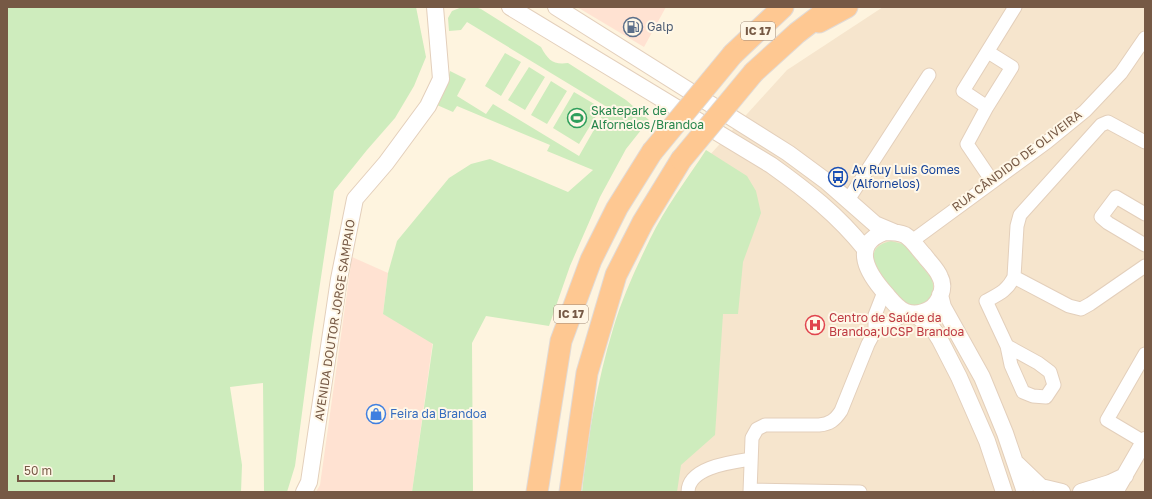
<svg xmlns="http://www.w3.org/2000/svg" width="1152" height="499" viewBox="0 0 1152 499" font-family="'Golos Text',sans-serif">
<style>
.residential{fill:#f6e5cd}
.commercial{fill:#ffe2d2}
.green{fill:#ceecbd}
.lines{fill:none;stroke-linecap:round;stroke-linejoin:round}
.minor-casing{stroke:#e3cfbb;stroke-width:15}
.tertiary-casing{stroke:#e3cfbb;stroke-width:18}
.trunk-casing{stroke:#e1dad6;stroke-width:23}
.minor{stroke:#fff;stroke-width:13}
.tertiary{stroke:#fff;stroke-width:16}
.trunk{stroke:#fec892;stroke-width:21}
.trunk-bridge-casing{stroke:#e1dad6;stroke-width:23;stroke-linecap:butt}
.trunk-bridge{stroke:#fec892;stroke-width:21}
.labels{text-anchor:middle;stroke-width:4;stroke-linejoin:round;paint-order:stroke}
.shield{fill:#fff7e7;stroke:#9f8876;stroke-width:1}
.shield-label{font-size:11px;font-weight:bold;fill:#765945}
.service-label{font-size:12px;fill:#4e5e75;stroke:#fff7e7;text-anchor:start}
.leisure-label{font-size:12px;fill:#27864d;stroke:#fff7e7;text-anchor:start}
.street-label{font-size:12px;fill:#765945;stroke:#fff7e7}
.transit-label{font-size:12px;fill:#164399;stroke:#fff7e7;text-anchor:start}
.health-label{font-size:12px;fill:#be3a42;stroke:#fff7e7;text-anchor:start}
.shop-label{font-size:12px;fill:#366cbe;stroke:#fff7e7;text-anchor:start}
</style>
<rect width="100%" height="100%" fill="#fef4df"/>
<path class="residential" d="M883,7H1145V492H635L708,157L787,70Z"/>
<path class="commercial" d="M577,7H666L644,47Z
M352,257L388,273L383,314L433,340L412,492H316L320,485Z"/>
<path class="green" d="M7,7H416L426,57L414,86L395,118L367,150L334,191L312,337L295,466L287,492H264L263,383L230,387L242,465L241,492H7Z
M462,7H475L481,9L541,47C548,60 553,65 568,63L626,100L649,120L626,149L600,197L570,266L549,326L486,316L472,343L473,492H412L433,344L383,314L388,273L397,241L449,178L471,164L490,159L568,192L593,170L547,151L550,145L457,106L453,112L437,105L446,87L450,71L466,79L457,96L486,114L493,104L579,156L607,107L467,22L461,30L449,31L448,18L452,11Z
M505,53L521,62L501,96L485,86Z
M529,67L545,77L525,110L508,100Z
M551,81L567,91L547,124L531,115Z
M574,92L601,108L579,144L553,128Z
M706,150L747,176L756,191L761,213L743,262L738,314H723L715,435L681,465L677,492H582C588,437 597,381 613,329C622,298 636,268 650,239C665,208 687,179 706,150Z
M891,241L903,244L907,248L932,279C934,287 934,294 928,300C923,305 915,307 908,304C901,302 896,293 891,287C879,273 859,248 891,241Z"/>
<g class="lines">
<g class="minor-casing">
<path id="minor" d="M988,52L1012,67L987,107L967,144L992,181
M987,107L963,91L1015,7
M1145,142L1108,122L1101,125L1020,215L1017,226L1014,277L1069,306L1081,309L1090,304L1145,266
M848,200L929,75
M1145,214L1116,197L1101,217L1108,223L1145,245
M912,241L1047,142L1085,111L1121,73L1145,38
M875,331L908,313
M1007,346L1011,365L1023,392L1033,396L1046,397L1054,385L1050,372L1038,363L1007,346L986,301C999,294 1007,291 1014,277
M1144,442L1107,420L1145,354
M751,490L860,492
M688,492C688,467 732,462 751,459
M750,492L752,438L757,429L765,425H819C830,424 835,420 841,411L868,344L875,331V315L884,292"/>
</g>
<g class="tertiary-casing">
<path id="tertiary" d="M510,7L771,165C806,190 838,215 865,249
M556,7L788,153L826,181L875,224L894,232
M885,232C892,232 899,232 905,235C913,240 918,249 924,255C929,262 937,269 940,277C946,288 939,303 930,309C923,313 914,315 906,312C898,309 892,301 886,294C869,275 849,245 885,232Z
M940,295L943,307L982,377L1005,433L1025,492
M914,314L931,326L940,340L959,377L987,441L1004,492
M1017,464L1041,487L1062,492
M304,492L309,482L339,279L355,199L386,163L428,106L441,79L435,7
M1081,492L1110,483L1125,476
M1115,492L1145,440"/>
</g>
<g class="trunk-casing">
<path id="trunk" d="M819,22L847,7
M733,54L783,7
M754,72L797,33L831,7
M537,492L561,341L591,260L617,208L652,152
M570,492L587,373L616,275L643,222L681,160"/>
</g>
<use href="#minor" class="minor"/>
<use href="#tertiary" class="tertiary"/>
<use href="#trunk" class="trunk"/>
<g class="trunk-bridge-casing">
<path id="trunk-bridge" d="M652,152L733,54
M681,160L754,72"/>
</g>
<use href="#trunk-bridge" class="trunk-bridge"/>
</g>
<defs>
<g id="fuel-ring" transform="scale(1)"><circle r="9.5" fill="#fff7e7" stroke="#5c6f8a" stroke-width="1.5"/><path d="M-5.5-6h7V0h2V4h1.3V-2.5L3-4.5l.8-.8L6-3V5H2.5V1h-1V6h-7ZM-4.2-4.7v3.2H.2V-4.7Z" fill="#5c6f8a"/></g>
<g id="stadium-ring" transform="scale(1)"><circle r="9.5" fill="#fff7e7" stroke="#2e9e5b" stroke-width="1.5"/><path d="M0-5a6.5 5 0 1 0 0 10a6.5 5 0 1 0 0-10ZM-3.5-1.8h7v3.6h-7Z" fill="#2e9e5b"/></g>
<g id="bus-ring" transform="scale(1)"><circle r="9.5" fill="#fff7e7" stroke="#1a4fb4" stroke-width="1.5"/><path d="M-5-6H5V4H4V6H2V4H-2V6H-4V4H-5ZM-3.5-4V0h7V-4ZM-3.5 1.2v1.5H-2V1.2ZM2 1.2v1.5H3.5V1.2Z" fill="#1a4fb4"/></g>
<g id="hospital-ring" transform="scale(1)"><circle r="9.5" fill="#fff7e7" stroke="#e0444e" stroke-width="1.5"/><path d="M-5-5h3v3.5h4V-5h3V5h-3V1.5h-4V5h-3Z" fill="#e0444e"/></g>
<g id="shop-ring" transform="scale(1)"><circle r="9.5" fill="#fff7e7" stroke="#3f7fe0" stroke-width="1.5"/><path d="M-5-2.5h2.3a2.7 3.5 0 0 1 5.4 0H5L5.5 6h-11ZM-1.5-2.5h3a1.5 2.3 0 0 0-3 0Z" fill="#3f7fe0"/></g>
</defs>
<g fill-rule="evenodd">
<use href="#fuel-ring" x="633" y="27"/>
<use href="#stadium-ring" x="577" y="118"/>
<use href="#bus-ring" x="838" y="177"/>
<use href="#hospital-ring" x="815" y="325"/>
<use href="#shop-ring" x="376" y="414"/>
</g>
<g class="labels">
<g class="shield">
<rect x="741" y="22" width="34" height="18" rx="3"/>
<rect x="554" y="305" width="34" height="18" rx="3"/>
</g>
<g class="shield-label">
<text x="758" y="35">IC 17</text>
<text x="571" y="318">IC 17</text>
</g>
<g class="service-label">
<text x="647" y="31">Galp</text>
</g>
<g class="leisure-label">
<text x="591" y="115">Skatepark de<tspan x="591" dy="14">Alfornelos/Brandoa</tspan></text>
</g>
<g class="street-label">
<text transform="translate(1017 161) rotate(-37)" y="4">RUA CÂNDIDO DE OLIVEIRA</text>
<text transform="translate(335 320) rotate(-81)" y="4">AVENIDA DOUTOR JORGE SAMPAIO</text>
</g>
<g class="transit-label">
<text x="852" y="174">Av Ruy Luis Gomes<tspan x="852" dy="14">(Alfornelos)</tspan></text>
</g>
<g class="health-label">
<text x="829" y="322">Centro de Saúde da<tspan x="829" dy="14">Brandoa;UCSP Brandoa</tspan></text>
</g>
<g class="shop-label">
<text x="390" y="418">Feira da Brandoa</text>
</g>
</g>
<rect width="1152" height="499" fill="none" stroke="#765945" stroke-width="16"/>
<path d="M18 475v6h96v-6" fill="none" stroke="#765945" stroke-width="2"/>
<text x="24" y="475" font-size="12" fill="#765945" stroke="#fff7e7" stroke-width="3" paint-order="stroke">50 m</text>
</svg>
